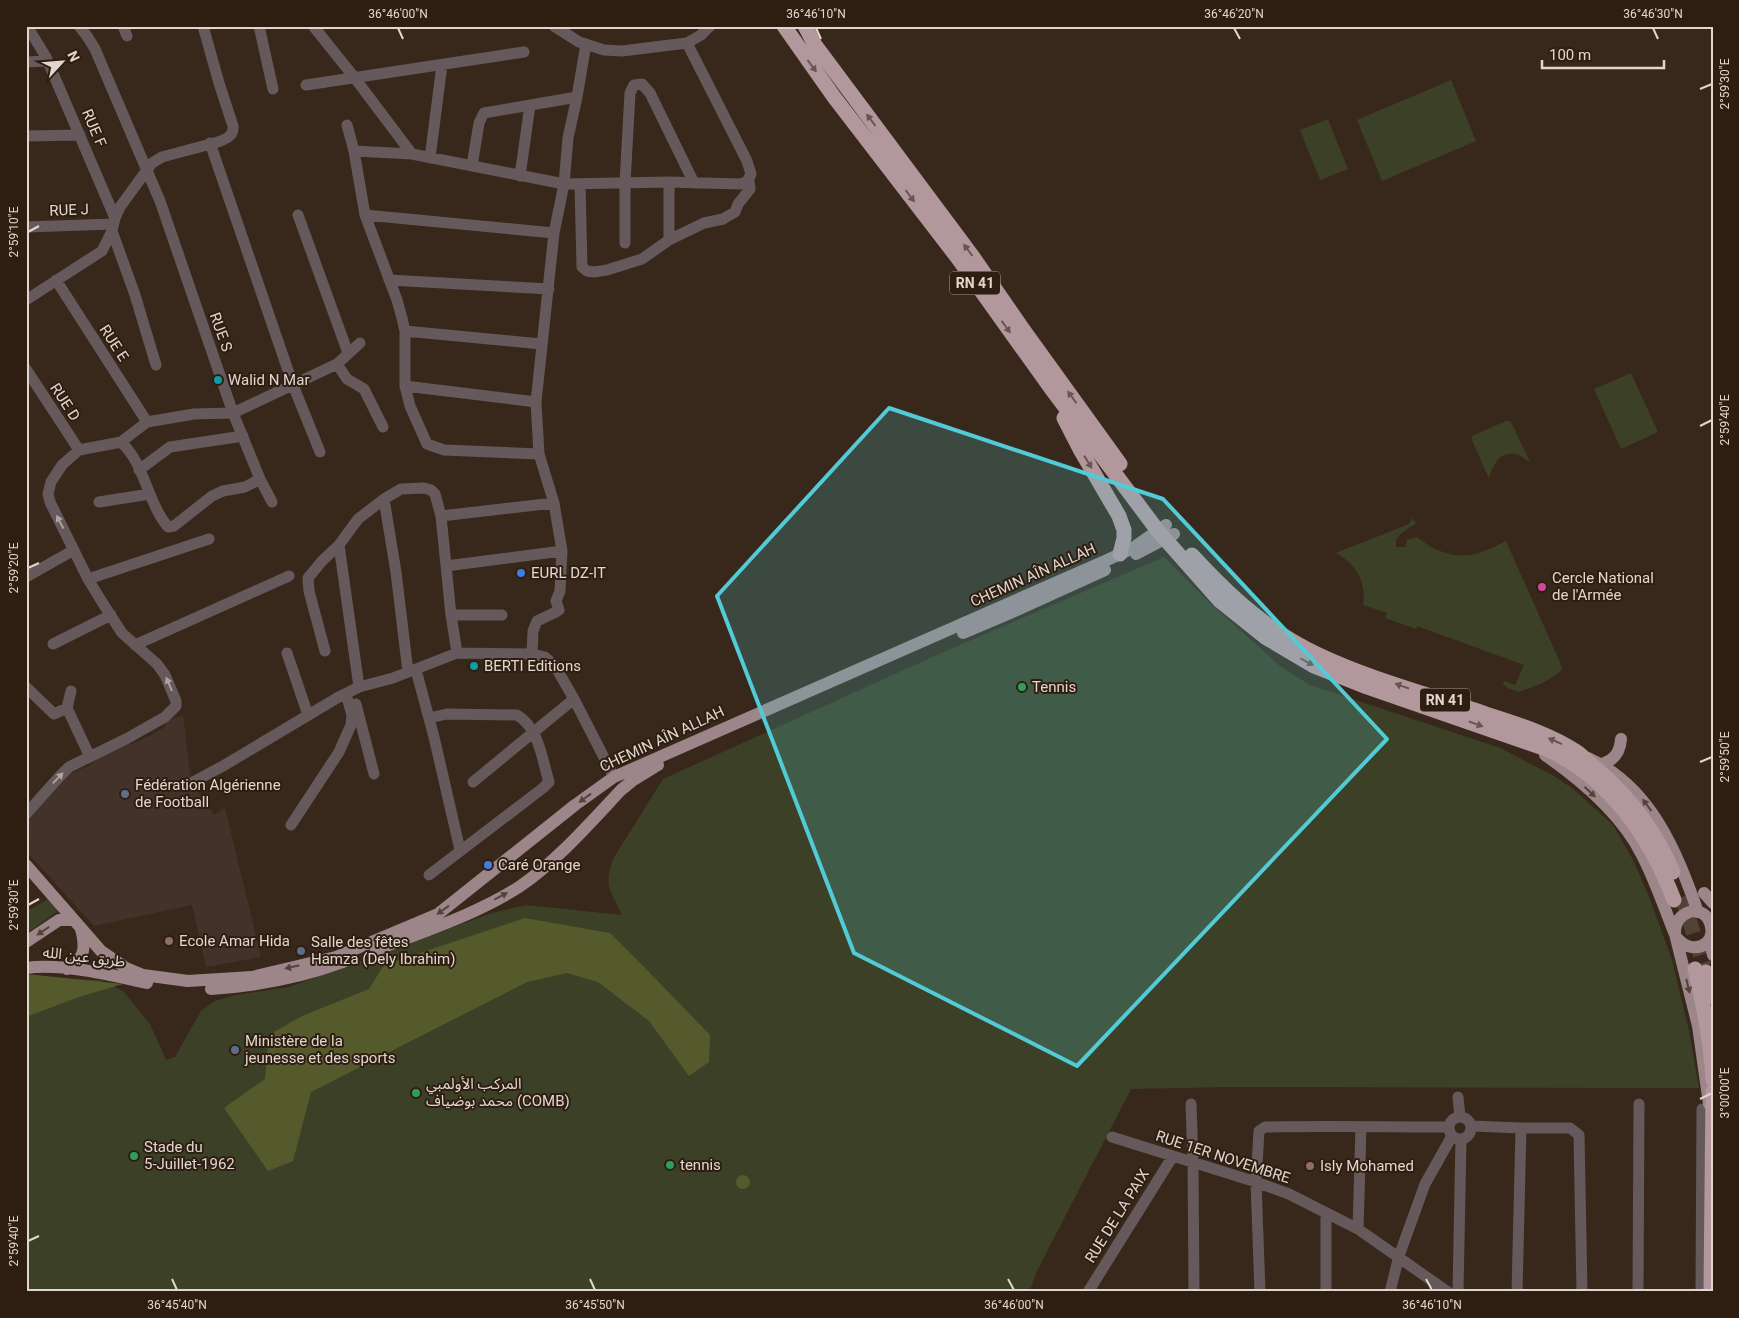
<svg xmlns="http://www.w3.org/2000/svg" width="1739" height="1318" viewBox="0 0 1739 1318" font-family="Roboto,'Noto Sans Arabic',sans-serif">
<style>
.commercial{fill:#433229}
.green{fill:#3c4026}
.forest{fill:#555a2d}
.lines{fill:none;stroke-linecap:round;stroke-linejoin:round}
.highway-tunnel{stroke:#514236;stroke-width:15;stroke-dasharray:15 8;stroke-linecap:butt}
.minor{stroke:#65595b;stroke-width:11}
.major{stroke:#9c868a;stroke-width:12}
.highway{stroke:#b2979c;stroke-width:15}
.oneway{fill:#695450}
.oneway2{fill:#afa4a0}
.oneway3{fill:#54423c}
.marked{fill:#52cbd7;fill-opacity:0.2;stroke:#52cbd7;stroke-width:4;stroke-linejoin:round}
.ticks{fill:none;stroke:#e1d6ce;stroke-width:2}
.culture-dot{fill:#0f9aa8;stroke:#2e1e12;stroke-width:2}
.shop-dot{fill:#3f7fe0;stroke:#2e1e12;stroke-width:2}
.hotel-dot{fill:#d1479c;stroke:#2e1e12;stroke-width:2}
.leisure-dot{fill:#2e9e5b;stroke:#2e1e12;stroke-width:2}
.service-dot{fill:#5c6f8a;stroke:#2e1e12;stroke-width:2}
.education-dot{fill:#8d6e63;stroke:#2e1e12;stroke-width:2}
.labels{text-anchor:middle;stroke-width:4;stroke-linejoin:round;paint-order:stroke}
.shield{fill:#2e1e12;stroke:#ab9f96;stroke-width:1}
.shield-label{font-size:14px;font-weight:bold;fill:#e1d6ce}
.street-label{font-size:15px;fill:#e1d6ce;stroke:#2e1e12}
.poi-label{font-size:15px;fill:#e1d6ce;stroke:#2e1e12;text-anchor:start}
.neatline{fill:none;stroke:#e1d6ce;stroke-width:2}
.ticks-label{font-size:12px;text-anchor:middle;fill:#e1d6ce}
</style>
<rect width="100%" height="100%" fill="#38281b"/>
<path class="commercial" d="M183,715L191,782L214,815L225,808L261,957L206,967L192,905L94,926L26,851L30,846L26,843V822L68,775L94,763L93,760L150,736L166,726L165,722Z"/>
<path class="green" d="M1451,80L1476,141L1382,181L1357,120Z
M1328,119L1348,169L1320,180L1300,130Z
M1631,373L1658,432L1621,449L1594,389Z
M1506,421H1509L1512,424L1530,462C1525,459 1520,455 1516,454C1499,450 1492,467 1489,479L1472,440V436Z
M1413,518L1416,524C1408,528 1402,532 1396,539V547H1406L1407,540L1416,537C1424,541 1431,549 1440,551C1466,561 1482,553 1506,541L1559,660L1562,668C1558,678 1529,689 1518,692L1508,688L1503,684L1504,681L1515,685L1524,665L1417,626L1416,629L1385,618L1387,613L1363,605C1367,583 1356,564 1336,553L1409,524Z
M1164,557L1209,602L1280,666L1310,685L1500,748L1554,776L1572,788L1613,825L1632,858L1648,894L1672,960L1689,1031L1699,1088L1230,1087L1131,1089L1037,1271L1029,1292H26V980L37,978L100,980L123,991L150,1024L166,1060L175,1057L201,1011L215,1001L236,995L289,987L492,913L526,905L622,915C611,889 603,890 613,859L663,779L948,650Z
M50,898L59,910L26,934V910L33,908Z"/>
<path class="forest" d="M525,918L610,933L649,972L710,1035L709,1062L689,1076L649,1021L598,982L567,973L527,982L311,1092L293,1161L268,1171L224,1108L265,1079L268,1047L273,1041L274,1032L302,1016L369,989L384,965Z
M26,974L123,984L79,997L26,1017Z
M736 1182a7 7 0 1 1 14 0a7 7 0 1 1-14 0Z"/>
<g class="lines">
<path class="highway-tunnel" d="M1682,897L1704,966"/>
<path class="minor" d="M27,26L46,57L115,218
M79,26L87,36L95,49L160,201L233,413L260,479L272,502
M123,26L127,36
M259,26L273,89
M554,26L579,42L604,50L622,51L687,43L701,35L710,26
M314,27L354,77L412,154
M26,62L48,61
M306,85L524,52
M347,125L354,151L365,215L397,300L402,318L405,331V386L410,406L427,444L444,450L539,454
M26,136L80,135
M210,143L293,385L320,452
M354,151L412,154L564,184L669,182L740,184L747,182L751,174L747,161L687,43
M430,158L442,65
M472,166L479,123L484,113L577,97
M520,176L530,105
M580,184L582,267L587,271L594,272L607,270L642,259L669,240L704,223L723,219L735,212L738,204L750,189L749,181
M298,215L348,353
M365,215L554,233
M26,227L113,224
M112,231L135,295L156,365
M669,240V182
M625,243V183L630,93L634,85L642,84L650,93L694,183
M56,280L147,422
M389,280L549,289
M26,300L102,251L112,231L115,218L120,207L152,163L162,157L218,142C226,139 234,136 233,126L219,83L203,26
M405,331L541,344
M337,364L347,379L364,389L383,427
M26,369L79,450
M405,386L536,402
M121,442C145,464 147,502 168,527L174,526L212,496L223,491L245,487L260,479
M139,470L170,447L243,436
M384,499L396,572L408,672
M99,502L150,494
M441,516L554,503
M339,545L359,687
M446,566L562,551
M26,577L74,550
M88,579L209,539
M451,615H502
M53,644L111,615
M135,645L289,576
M325,651L309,591L308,578L322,561L339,545L358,519L384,499L401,489L424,488L431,490L435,494L441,516L451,615L457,653
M287,653L308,715
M532,654L533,631L537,621L556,612L559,610L556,601L560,591L562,551L554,503L539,454L536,402L554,233L564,184L568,138L577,97L586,44
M416,670L434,737L460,850
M26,687L54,714L67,708
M71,691L67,708L90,757
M356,704L374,774
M429,718L447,714L517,715C539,728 542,759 549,782L543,788L429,875
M193,782L223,766L337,698L359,687L393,678L457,653L532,654L545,657L555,666L574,699L614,777
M473,782L574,699
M26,814L60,776L69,767L126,739L165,717L176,706V701L165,675L157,664L122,633L102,602L88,579L50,502L48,494L51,482L62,465L79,450L121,442L147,422L194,414L233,413L337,364L360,343
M291,825L339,752L351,725L352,715L346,694
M1458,1097L1460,1117
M1191,1104L1193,1162L1194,1292
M1449 1128a11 11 0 1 1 22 0a11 11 0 1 1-22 0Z
M1472,1126L1521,1128H1570L1579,1135L1582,1292
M1112,1137L1256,1182L1289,1194L1358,1229L1448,1292
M1358,1229L1361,1127
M1088,1292L1173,1156
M1260,1292L1256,1182L1259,1131L1265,1127C1326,1126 1387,1127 1449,1127
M1326,1292V1213
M1390,1292L1399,1256L1425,1184L1452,1136
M1458,1292L1461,1139
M1517,1292L1521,1128
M1638,1292L1639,1104
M1701,1292L1702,1109"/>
<path class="major" d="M1136,554L1174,534
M963,633L1008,614L1105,570
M1545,755C1581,780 1622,815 1642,855C1655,880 1664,907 1674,932
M1588,758C1651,787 1676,850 1698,912
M1602,764C1615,760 1620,752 1621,739
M26,865L101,951L126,968L143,975L188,981L252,977L336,957L438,914L575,805L614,777L1105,561L1133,548L1166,525
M1704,893L1713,903
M1677,938C1691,956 1718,946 1710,923C1703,903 1674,910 1675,934L1698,1026L1709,1104
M1709,940L1713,955
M26,942L59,920H73
M376,950C424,931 475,915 519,887C555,863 591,822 621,790L632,781L658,765
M26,968C62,963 112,975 147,983
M67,969C85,959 86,948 81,929
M211,989C257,986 300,978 343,962"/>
<path class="highway" d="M784,26L834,97L957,257L1050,387L1158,531L1220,601L1265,637L1314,666L1367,687L1546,749C1609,777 1650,837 1674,900
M805,26L815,45L973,257L1022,328L1120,464
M1064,418L1081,451L1119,516L1124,530V538L1120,554
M1192,555C1229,595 1268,632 1319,655C1372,680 1431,695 1486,714C1517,724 1550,734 1577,752C1584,757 1590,764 1597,769C1630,798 1656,832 1673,872
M1695,969C1704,1006 1711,1042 1713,1080
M1706,972L1713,997
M1711,1292L1713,1091"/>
</g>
<defs><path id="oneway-solid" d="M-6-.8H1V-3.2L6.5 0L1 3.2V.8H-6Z" transform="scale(1.25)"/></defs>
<g class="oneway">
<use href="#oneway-solid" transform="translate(812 66) rotate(53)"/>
<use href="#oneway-solid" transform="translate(871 120) rotate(-127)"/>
<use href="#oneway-solid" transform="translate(910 196) rotate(53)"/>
<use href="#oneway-solid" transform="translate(968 250) rotate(-127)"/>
<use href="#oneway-solid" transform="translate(1006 327) rotate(54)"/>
<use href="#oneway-solid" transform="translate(1072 397) rotate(-126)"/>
<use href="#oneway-solid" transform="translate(1088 462) rotate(58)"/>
<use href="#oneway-solid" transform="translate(1307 662) rotate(28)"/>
<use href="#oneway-solid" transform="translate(1402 686) rotate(-161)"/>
<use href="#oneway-solid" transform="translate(1476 724) rotate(19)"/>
<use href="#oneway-solid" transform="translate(1555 741) rotate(-156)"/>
</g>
<g class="oneway2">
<use href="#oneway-solid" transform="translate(60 522) rotate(-118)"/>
<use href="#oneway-solid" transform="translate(169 684) rotate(-113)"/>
<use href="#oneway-solid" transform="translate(58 778) rotate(-46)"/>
</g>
<g class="oneway3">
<use href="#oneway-solid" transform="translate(1590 792) rotate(43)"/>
<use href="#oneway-solid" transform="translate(585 798) rotate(144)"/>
<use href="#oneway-solid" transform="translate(1647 805) rotate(-126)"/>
<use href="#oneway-solid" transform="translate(501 896) rotate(-28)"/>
<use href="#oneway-solid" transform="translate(443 910) rotate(144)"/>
<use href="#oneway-solid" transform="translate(43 931) rotate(146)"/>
<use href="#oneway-solid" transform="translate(292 967) rotate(167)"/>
<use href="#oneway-solid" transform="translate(1688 986) rotate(76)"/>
</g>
<path class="marked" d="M889,408L1163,499L1387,739L1077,1066L854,953L717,596Z"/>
<path class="ticks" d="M398,28L403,39M816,28L821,39M1234,28L1240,39M1653,28L1658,39M1700,89L1712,84M28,232L39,226M1700,426L1712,420M28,568L39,563M1700,762L1712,757M28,905L39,899M1700,1099L1712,1093M28,1241L39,1236M172,1279L177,1290M590,1279L595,1290M1008,1279L1014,1290M1426,1279L1432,1290"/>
<g class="culture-dot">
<circle cx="218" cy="380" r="5"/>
<circle cx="474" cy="666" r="5"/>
</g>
<g class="shop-dot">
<circle cx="521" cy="573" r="5"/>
<circle cx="488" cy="865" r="5"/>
</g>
<circle class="hotel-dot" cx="1542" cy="587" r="5"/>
<g class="leisure-dot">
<circle cx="1022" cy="687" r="5"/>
<circle cx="416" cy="1093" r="5"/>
<circle cx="134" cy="1156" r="5"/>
<circle cx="670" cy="1165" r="5"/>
</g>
<g class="service-dot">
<circle cx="125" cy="794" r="5"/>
<circle cx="301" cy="951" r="5"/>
<circle cx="235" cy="1050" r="5"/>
</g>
<g class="education-dot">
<circle cx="169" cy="941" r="5"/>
<circle cx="1310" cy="1166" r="5"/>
</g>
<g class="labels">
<g class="shield">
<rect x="950" y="271.5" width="50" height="23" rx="4"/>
<rect x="1420" y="688.5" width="50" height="23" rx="4"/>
</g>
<g class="shield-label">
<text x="975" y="288">RN 41</text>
<text x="1445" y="705">RN 41</text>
</g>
<g class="street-label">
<text transform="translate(94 128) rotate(67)" y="5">RUE F</text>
<text transform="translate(69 210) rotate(-2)" y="5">RUE J</text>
<text transform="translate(221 332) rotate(70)" y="5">RUE S</text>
<text transform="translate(114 343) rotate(57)" y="5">RUE E</text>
<text transform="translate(65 402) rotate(57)" y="5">RUE D</text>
<text transform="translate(1033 575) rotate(-24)" y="5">CHEMIN AÎN ALLAH</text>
<text transform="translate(662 739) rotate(-25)" y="5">CHEMIN AÎN ALLAH</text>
<text transform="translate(84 957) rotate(7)" y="5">طريق عين الله</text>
<text transform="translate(1223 1157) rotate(18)" y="5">RUE 1ER NOVEMBRE</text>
<text transform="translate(1117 1216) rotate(-58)" y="5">RUE DE LA PAIX</text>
</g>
<g class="poi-label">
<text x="228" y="385">Walid N Mar</text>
<text x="531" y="578">EURL DZ-IT</text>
<text x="1552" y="583">Cercle National<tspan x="1552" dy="17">de l'Armée</tspan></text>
<text x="484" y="671">BERTI Editions</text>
<text x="1032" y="692">Tennis</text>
<text x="135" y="790">Fédération Algérienne<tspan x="135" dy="17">de Football</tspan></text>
<text x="498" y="870">Caré Orange</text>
<text x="179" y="946">Ecole Amar Hida</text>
<text x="311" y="947">Salle des fêtes<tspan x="311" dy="17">Hamza (Dely Ibrahim)</tspan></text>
<text x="245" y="1046">Ministère de la<tspan x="245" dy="17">jeunesse et des sports</tspan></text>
<text x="426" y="1089">المركب الأولمبي<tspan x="426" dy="17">محمد بوضياف (COMB)</tspan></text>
<text x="144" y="1152">Stade du<tspan x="144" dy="17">5-Juillet-1962</tspan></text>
<text x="680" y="1170">tennis</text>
<text x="1320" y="1171">Isly Mohamed</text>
</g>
</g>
<rect width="1739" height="1318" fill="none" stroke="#2e1e12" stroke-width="55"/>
<g transform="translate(62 62) rotate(64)" stroke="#2e1e12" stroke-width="4" paint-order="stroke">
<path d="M0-4L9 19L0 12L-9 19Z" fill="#e1d6ce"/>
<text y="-8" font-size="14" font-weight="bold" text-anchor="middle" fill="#e1d6ce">N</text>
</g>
<path d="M1542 60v8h122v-8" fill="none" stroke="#e1d6ce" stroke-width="2.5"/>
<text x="1549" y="60" font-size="15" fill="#e1d6ce" stroke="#2e1e12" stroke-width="4" paint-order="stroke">100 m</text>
<rect x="28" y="28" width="1684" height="1262" class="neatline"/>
<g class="ticks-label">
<text x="398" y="18">36°46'00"N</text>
<text x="816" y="18">36°46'10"N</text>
<text x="1234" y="18">36°46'20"N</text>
<text x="1653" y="18">36°46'30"N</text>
<text transform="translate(1725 84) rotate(-90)" y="4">2°59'30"E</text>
<text transform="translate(14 232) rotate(-90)" y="4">2°59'10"E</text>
<text transform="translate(1725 420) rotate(-90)" y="4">2°59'40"E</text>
<text transform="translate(14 568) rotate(-90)" y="4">2°59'20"E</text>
<text transform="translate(1725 757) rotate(-90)" y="4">2°59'50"E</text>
<text transform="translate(14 905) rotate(-90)" y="4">2°59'30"E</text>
<text transform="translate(1725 1093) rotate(-90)" y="4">3°00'00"E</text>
<text transform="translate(14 1241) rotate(-90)" y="4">2°59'40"E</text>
<text x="177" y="1309">36°45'40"N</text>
<text x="595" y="1309">36°45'50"N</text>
<text x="1014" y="1309">36°46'00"N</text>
<text x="1432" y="1309">36°46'10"N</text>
</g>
</svg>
